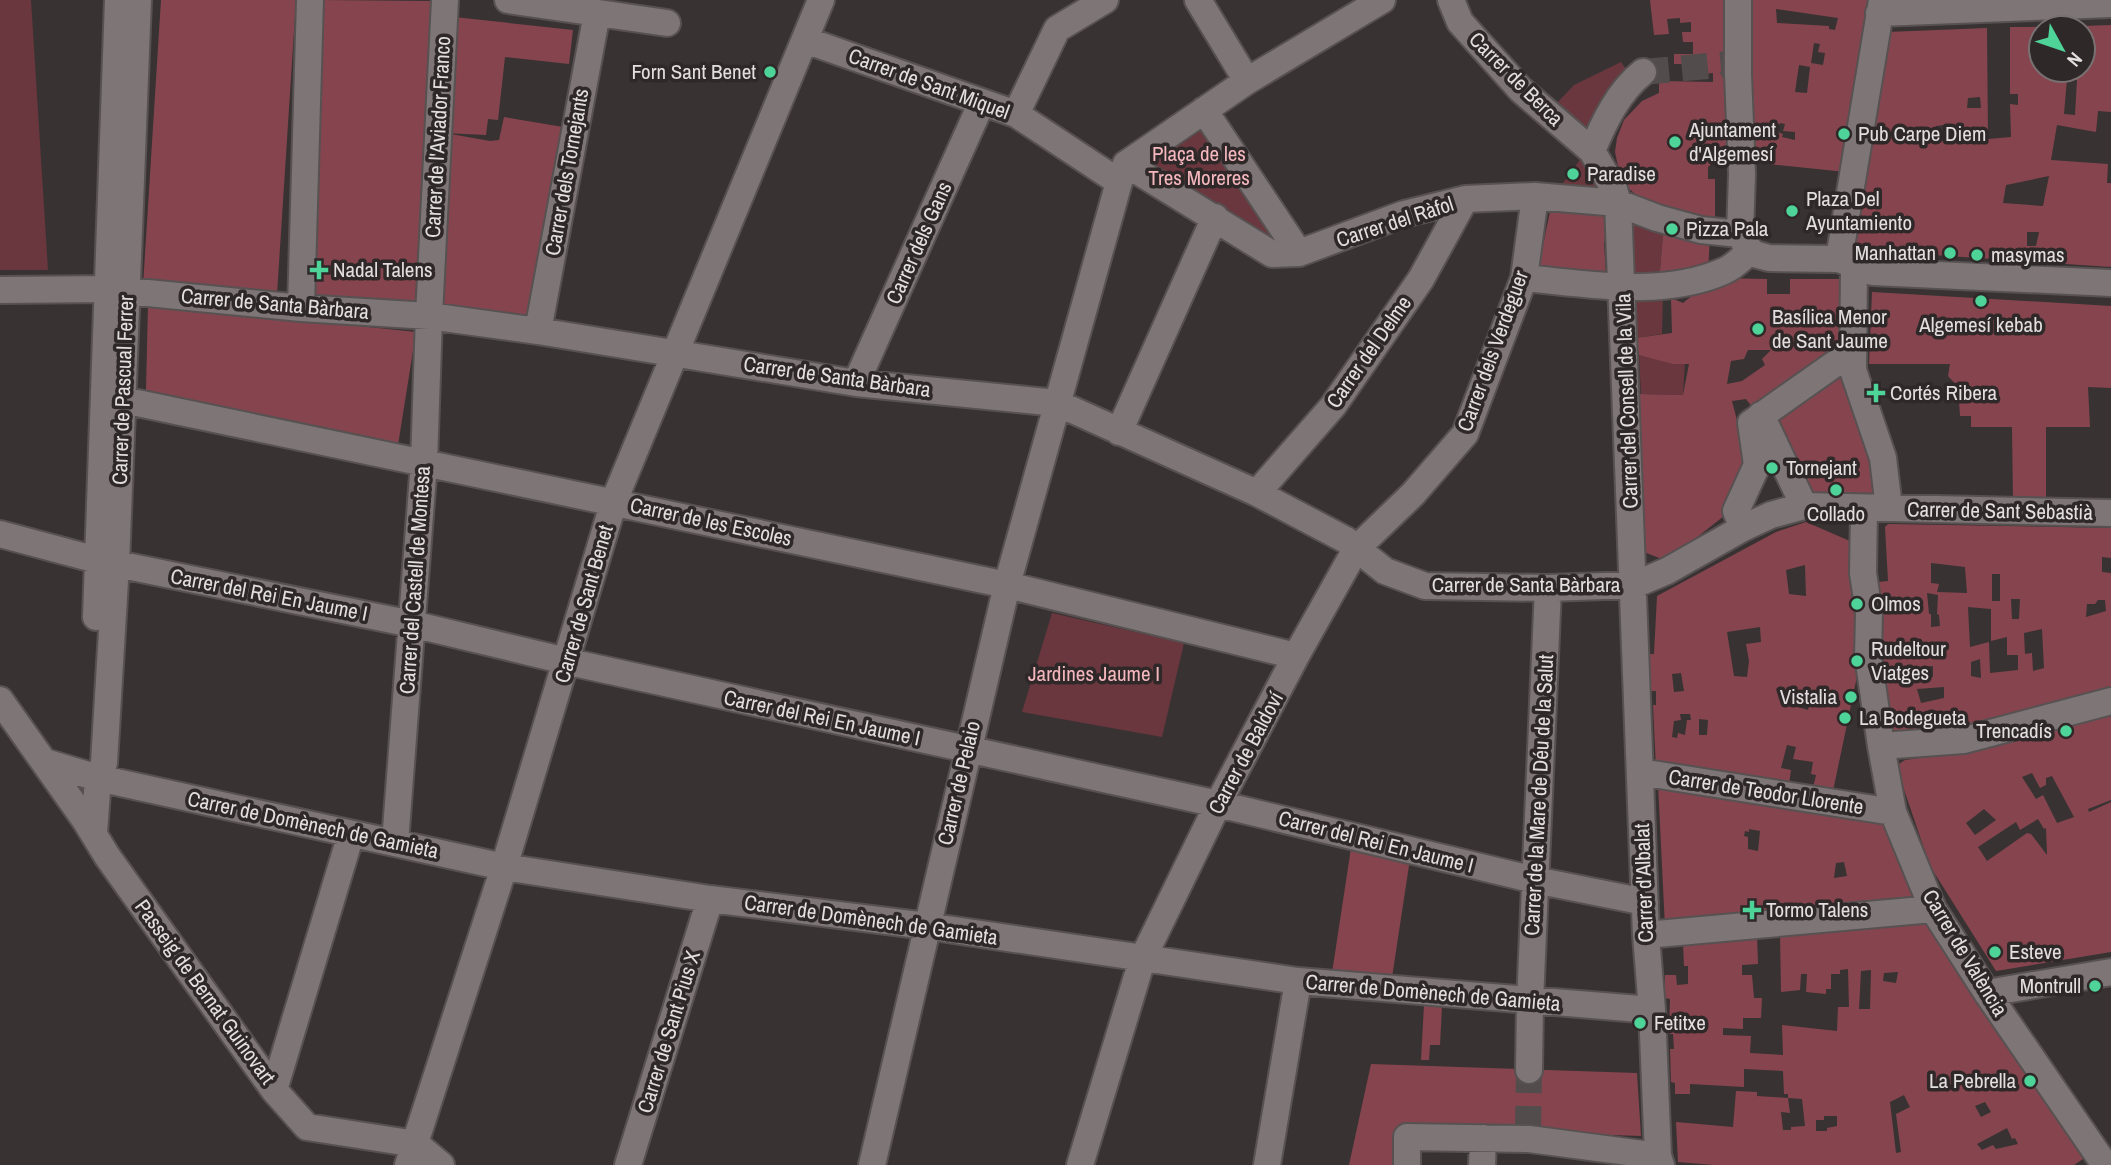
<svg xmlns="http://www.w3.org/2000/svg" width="2111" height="1165" viewBox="0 0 2111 1165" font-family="'Archivo Narrow',sans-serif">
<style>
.green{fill:#69373d}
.building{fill:#86454e;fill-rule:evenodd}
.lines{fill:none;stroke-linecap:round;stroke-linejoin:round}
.minor-tunnel{stroke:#524c4d;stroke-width:26;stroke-dasharray:26 13;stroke-linecap:butt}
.minor-casing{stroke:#575152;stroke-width:30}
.minor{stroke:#7d7576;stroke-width:26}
.poi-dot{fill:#4ed399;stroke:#2f2829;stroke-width:2.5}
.labels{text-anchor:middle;stroke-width:7;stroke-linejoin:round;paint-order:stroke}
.poi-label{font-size:21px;fill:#e3dedf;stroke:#2f2829;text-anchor:start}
.street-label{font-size:21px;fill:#e3dedf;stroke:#2f2829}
.park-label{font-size:21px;fill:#f5b8be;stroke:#2f2829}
</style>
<rect width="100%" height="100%" fill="#393233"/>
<path class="green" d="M0,0H31L48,270H0Z
M1621,62L1627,71L1590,135L1554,106L1574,85Z
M1205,128L1289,245L1273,247L1146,167Z
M1584,154L1606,189L1558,190Z
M1639,218L1664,222L1660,271L1635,274L1630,224Z
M1630,295H1663L1662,334L1636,338Z
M1639,355L1685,361L1683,395L1641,394Z
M1052,613L1184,643L1162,737L1022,712Z"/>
<path class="building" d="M161,0H296L277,294L143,286Z
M319,0L431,1L415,305L305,299Z
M1650,0H1731L1733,158H1717L1708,167V179H1715V217L1706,219L1685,217V210H1661L1642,200L1628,188L1618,166L1615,152L1617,138L1624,120L1642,101L1659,93V81L1713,82V73L1693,75L1695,64H1674V54H1693V42H1683L1682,32H1691V22L1680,23V18L1667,19L1669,34L1654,35Z
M1747,0H1877L1846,172L1748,162ZM1776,9L1838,18L1835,30L1829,29V26L1777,23ZM1814,43L1820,44L1818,52L1825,53L1823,65L1811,63ZM1799,65L1810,67L1807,93L1795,92ZM1780,123L1785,124L1783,131L1795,132V140L1782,137L1783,134L1776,132Z
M454,17L573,30L569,64L505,57L498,120L488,119L486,135L445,133L490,141L499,140L504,117L569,128L532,329L435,311L443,133L441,130Z
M2111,25V112L2098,111L2096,132L2057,125L2051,160L2108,164L2107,183H2111V267L1860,250L1856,244L1858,208L1888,32L1987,28L1988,139L2011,137L2010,104L2018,105V94H2010V27H2041V70H2083V26ZM2067,79L2077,80L2075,115L2064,114ZM1980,97L1981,108H1967L1968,98ZM1952,124V142L1937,141L1936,126ZM1911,131L1927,133V142H1912ZM2049,176L2043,206L2003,203L2006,185ZM2027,232H2039L2036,246H2027Z
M1551,207L1611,214L1604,243L1606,276L1538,269Z
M1664,222L1710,234L1708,274L1660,271Z
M1714,278L1767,279V294H1790V279H1844V351L1756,412L1746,399L1732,401L1747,459L1729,512L1667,561L1644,552L1639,394L1683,395L1689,364H1673V340V364L1639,355L1636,338L1672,333L1671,298L1683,303ZM1748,350H1771L1762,359L1765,365L1742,381L1727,384L1731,361L1744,359Z
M1872,292L2111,306V388L2088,387L2090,427H2046V501L2013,502L2012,427H1971V416H1960L1958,387L1948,376L1950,364H1869Z
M148,304L416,332L398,445L146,390Z
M1841,363L1872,434L1878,501L1807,499L1768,414Z
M1806,522L1859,545L1864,643L1833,791L1813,788L1816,775L1811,774L1813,762L1793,759L1796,747L1787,745L1781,768L1791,770L1789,784L1656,769L1653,705H1656V691H1651L1649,654H1654L1657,596L1776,532ZM1805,565L1806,596L1789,594L1786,570ZM1760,627L1761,642L1746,644L1749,661L1747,677L1734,676L1727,632ZM1681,673L1684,691L1674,692L1672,674ZM1794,695L1805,698V702L1810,703L1808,710L1791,705ZM1680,714H1690L1691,720H1687L1685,735L1678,733L1677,738L1672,737L1674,721L1681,720ZM1699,719L1708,720L1707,735H1699Z
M1888,524L2111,528V558L2102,557V572L2111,573V696L2010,724L1893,734L1880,690L1878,582L1888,581L1885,527ZM1931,563L1965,567L1967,593L1937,592L1939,584L1931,583ZM1992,574H2000V601H1992ZM1927,593L1938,595L1937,614L1939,615L1940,626L1931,627V614H1929ZM2011,599H2020L2019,619H2012ZM2098,600H2105L2106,611L2086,617L2087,604H2095ZM1968,607L1991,609V641L2007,637V655H2018V670L1990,673L1989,642L1970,647ZM2042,629L2044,668L2033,671L2032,653L2025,654L2024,633ZM1980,659L1981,678L1971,676V662ZM1933,666V677H1921L1919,667ZM1944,687V698L1921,703L1917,689Z
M2111,714V800L2088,809L2089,812L2111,802V952L1996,971L1930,866L1896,766L1905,760L1990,748ZM2032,773L2040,788L2046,785V778L2052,776L2074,817L2057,823L2043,795L2036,799L2022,777ZM1984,809L1996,820L1975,835L1966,823ZM2038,819L2044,829L2046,828L2047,855L2031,834L2027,833L1987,861L1978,847L2016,822L2020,830Z
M1658,784L1884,817L1916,896L1665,927ZM1749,829L1760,831L1758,851L1748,849V837L1744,836L1745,831L1749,832ZM1844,862L1847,876L1834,878L1836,863Z
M1351,848L1410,859L1391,984L1332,973Z
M1929,920L2061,1125L2063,1123L2086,1157L2074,1165H1714L1678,1162L1676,1122L1733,1127L1736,1091L1757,1092V1096L1788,1098L1790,1113L1781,1112L1783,1130H1791V1127L1805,1126L1802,1099L1788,1098V1094H1784L1783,1071L1744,1069V1087L1690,1084V1094H1675V1083L1671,1082L1670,1049H1674L1673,1034H1669L1670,999L1665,998V975H1676L1677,985L1688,984V966H1684L1683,944L1757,935L1758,964L1742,965V975H1752L1754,998H1762L1761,1018H1743V1029L1723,1028V1035L1751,1036L1750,1053L1783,1055L1782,1025L1837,1031L1838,1007H1849L1848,969L1840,970V974H1831V989H1826V994L1806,992L1807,974H1801L1800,990L1781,992L1780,934ZM1871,970L1870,1009H1859L1861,971ZM1898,972L1896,983L1883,981L1884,973ZM1904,1095L1910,1107L1896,1114L1901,1152L1896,1153L1890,1102ZM1985,1102L1991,1112L1981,1117L1975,1106ZM1824,1116H1837V1126L1827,1128V1131H1816V1120H1824ZM2007,1128L2012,1139L2015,1138L2018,1144L1996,1149L1993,1145L1982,1150L1977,1144Z
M1424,1005L1442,1006L1440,1045H1430L1429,1060H1421Z
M1371,1064L1637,1073L1641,1136L1437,1129L1397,1165H1349Z"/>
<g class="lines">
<path class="minor-tunnel" d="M1643,72L1729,64L1738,74
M1528,1132L1529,1070"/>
<g class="minor-casing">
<path id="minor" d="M508,0L667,23
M1198,0L1247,81
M1451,0L1460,22L1521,90L1592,151L1614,189L1618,203L1646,935L1652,1010L1658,1156L1661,1165
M1738,0V74L1742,174L1740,234L1746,246L1754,254L1769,258L1839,259L1873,272L2111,283
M1879,13L2111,4
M805,40L1016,114L1119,182
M1204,110L1299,253
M1016,114L1057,29L1105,0
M1592,151C1604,122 1618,92 1643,72
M1126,164L1272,254L1299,253L1404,214L1465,199L1535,196L1618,203L1657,218L1701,230L1740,234
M1126,164L1247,81L1382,0
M1839,259L1882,0
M1854,266L1853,370L1883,458L1889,508
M1524,278C1589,284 1663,298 1724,271C1734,267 1742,258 1750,251
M0,290L107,289L301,308L429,316L538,331L856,383L1057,403L1257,493L1346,540L1385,571L1425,586L1548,588L1634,585L1667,571L1743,528L1771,515L1804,506L2111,513
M301,308L310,0
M538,331L597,13
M856,383L982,102
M123,400L1007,585L1296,656
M1761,415L1804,506
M1119,432L1215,217
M1257,493L1333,406L1421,279L1465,199
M1864,509L1863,573L1869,613L1868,656L1881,746L1893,812L1933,909L1987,993L2105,1165
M1743,528L1736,511L1757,465L1751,423L1853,351
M0,534L97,560L412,624L583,665L1218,804L1535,880L1645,902
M96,617L118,0
M0,700L85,820L107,856L274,1090L307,1127L416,1144
M1881,746L1964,740L2111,701
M45,762L98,778L504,867L710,899L927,926L1298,981L1652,1010
M1640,772L1893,812
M94,833L98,778L104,763L116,564L138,0
M395,843L424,462L429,316L445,0
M1646,935L1933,909
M1987,993L2111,972
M1529,1070L1530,1002L1548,588
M274,1090L351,834
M416,1144L441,1165
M408,1165L504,867L614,501L821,0
M628,1165L710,899
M872,1165L1007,585L1119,182L1126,164
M1080,1165L1142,960L1218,804L1296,656L1356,549L1413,494L1465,434L1524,278L1535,196
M1267,1165L1298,981
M1407,1165V1137L1529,1139L1658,1156
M1482,1165L1483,1138"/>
</g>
<use href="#minor" class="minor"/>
</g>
<g class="poi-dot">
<circle cx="770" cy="72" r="7"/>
<circle cx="1844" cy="134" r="7"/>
<circle cx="1675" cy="142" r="7"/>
<circle cx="1573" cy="174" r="7"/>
<circle cx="1792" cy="211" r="7"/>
<circle cx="1672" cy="229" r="7"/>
<circle cx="1950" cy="253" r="7"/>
<circle cx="1977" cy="255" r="7"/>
<path d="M315.5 259.5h7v7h7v7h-7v7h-7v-7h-7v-7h7z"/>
<circle cx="1981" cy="301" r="7"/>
<circle cx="1758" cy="329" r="7"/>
<path d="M1872.5 382.5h7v7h7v7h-7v7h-7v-7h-7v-7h7z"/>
<circle cx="1772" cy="468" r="7"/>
<circle cx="1836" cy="490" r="7"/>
<circle cx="1857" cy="604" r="7"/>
<circle cx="1857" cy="661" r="7"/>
<circle cx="1851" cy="697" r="7"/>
<circle cx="1845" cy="718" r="7"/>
<circle cx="2066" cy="731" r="7"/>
<path d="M1748.5 899.5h7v7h7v7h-7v7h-7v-7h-7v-7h7z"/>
<circle cx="1995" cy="952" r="7"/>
<circle cx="2095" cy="986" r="7"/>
<circle cx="1640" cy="1023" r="7"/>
<circle cx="2030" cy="1081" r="7"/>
</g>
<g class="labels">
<g class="poi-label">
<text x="756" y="79" text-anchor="end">Forn Sant Benet</text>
<text x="1689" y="137">Ajuntament<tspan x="1689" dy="24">d'Algemesí</tspan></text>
<text x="1858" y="141">Pub Carpe Diem</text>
<text x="1587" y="181">Paradise</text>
<text x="1806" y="206">Plaza Del<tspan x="1806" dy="24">Ayuntamiento</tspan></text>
<text x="1686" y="236">Pizza Pala</text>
<text x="1936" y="260" text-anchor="end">Manhattan</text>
<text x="1991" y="262">masymas</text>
<text x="333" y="277">Nadal Talens</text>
<text x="1772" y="324">Basílica Menor<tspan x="1772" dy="24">de Sant Jaume</tspan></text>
<text x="1981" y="332" text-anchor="middle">Algemesí kebab</text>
<text x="1890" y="400">Cortés Ribera</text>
<text x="1786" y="475">Tornejant</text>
<text x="1836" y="521" text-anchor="middle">Collado</text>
<text x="1871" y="611">Olmos</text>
<text x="1871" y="656">Rudeltour<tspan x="1871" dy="24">Viatges</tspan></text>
<text x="1837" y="704" text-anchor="end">Vistalia</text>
<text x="1859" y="725">La Bodegueta</text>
<text x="2052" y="738" text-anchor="end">Trencadís</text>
<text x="1766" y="917">Tormo Talens</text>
<text x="2009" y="959">Esteve</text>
<text x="2081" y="993" text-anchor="end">Montrull</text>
<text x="1654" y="1030">Fetitxe</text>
<text x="2016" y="1088" text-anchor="end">La Pebrella</text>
</g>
<g class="street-label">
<text transform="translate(1516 79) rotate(45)" y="7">Carrer de Berca</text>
<text transform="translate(929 84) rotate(20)" y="7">Carrer de Sant Miquel</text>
<text transform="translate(438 137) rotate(-87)" y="7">Carrer de l'Aviador Franco</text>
<text transform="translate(567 172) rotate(-80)" y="7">Carrer dels Tornejants</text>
<text transform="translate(1395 222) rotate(-18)" y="7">Carrer del Ràfol</text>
<text transform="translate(919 243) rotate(-66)" y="7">Carrer dels Gans</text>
<text transform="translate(275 304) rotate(5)" y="7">Carrer de Santa Bàrbara</text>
<text transform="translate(1493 351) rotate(-70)" y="7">Carrer dels Verdeguer</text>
<text transform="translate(1369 352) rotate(-55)" y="7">Carrer del Delme</text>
<text transform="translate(837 377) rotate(8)" y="7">Carrer de Santa Bàrbara</text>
<text transform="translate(123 390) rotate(-88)" y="7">Carrer de Pascual Ferrer</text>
<text transform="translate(1627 401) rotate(-92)" y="7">Carrer del Consell de la Vila</text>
<text transform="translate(2000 511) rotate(1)" y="7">Carrer de Sant Sebastià</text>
<text transform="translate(711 522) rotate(12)" y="7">Carrer de les Escoles</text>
<text transform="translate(415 580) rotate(-86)" y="7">Carrer del Castell de Montesa</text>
<text x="1526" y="592">Carrer de Santa Bàrbara</text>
<text transform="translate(269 595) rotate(11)" y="7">Carrer del Rei En Jaume I</text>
<text transform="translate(584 604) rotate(-74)" y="7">Carrer de Sant Benet</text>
<text transform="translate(822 718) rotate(12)" y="7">Carrer del Rei En Jaume I</text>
<text transform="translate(1246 753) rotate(-62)" y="7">Carrer de Baldoví</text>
<text transform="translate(959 783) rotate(-77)" y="7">Carrer de Pelaio</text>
<text transform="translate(1766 792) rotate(9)" y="7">Carrer de Teodor Llorente</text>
<text transform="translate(1539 795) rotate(-87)" y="7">Carrer de la Mare de Déu de la Salut</text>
<text transform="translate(313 825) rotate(12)" y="7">Carrer de Domènech de Gamieta</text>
<text transform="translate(1376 842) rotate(14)" y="7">Carrer del Rei En Jaume I</text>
<text transform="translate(1644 883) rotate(-92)" y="7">Carrer d'Albalat</text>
<text transform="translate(871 920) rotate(8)" y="7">Carrer de Domènech de Gamieta</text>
<text transform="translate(1965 953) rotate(59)" y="7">Carrer de València</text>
<text transform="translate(205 992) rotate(54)" y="7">Passeig de Bernat Guinovart</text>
<text transform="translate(1433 993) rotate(5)" y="7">Carrer de Domènech de Gamieta</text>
<text transform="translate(669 1032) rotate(-73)" y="7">Carrer de Sant Pius X</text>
</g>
<g class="park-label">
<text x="1199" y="161">Plaça de les<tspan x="1199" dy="24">Tres Moreres</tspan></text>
<text x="1094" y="681">Jardines Jaume I</text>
</g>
</g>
<g transform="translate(2062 49) rotate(130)"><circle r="33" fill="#2f2829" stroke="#777172" stroke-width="2"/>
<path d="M0-5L12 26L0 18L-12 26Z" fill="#4ed399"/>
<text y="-10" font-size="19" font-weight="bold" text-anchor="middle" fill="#e3dedf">N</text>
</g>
</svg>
